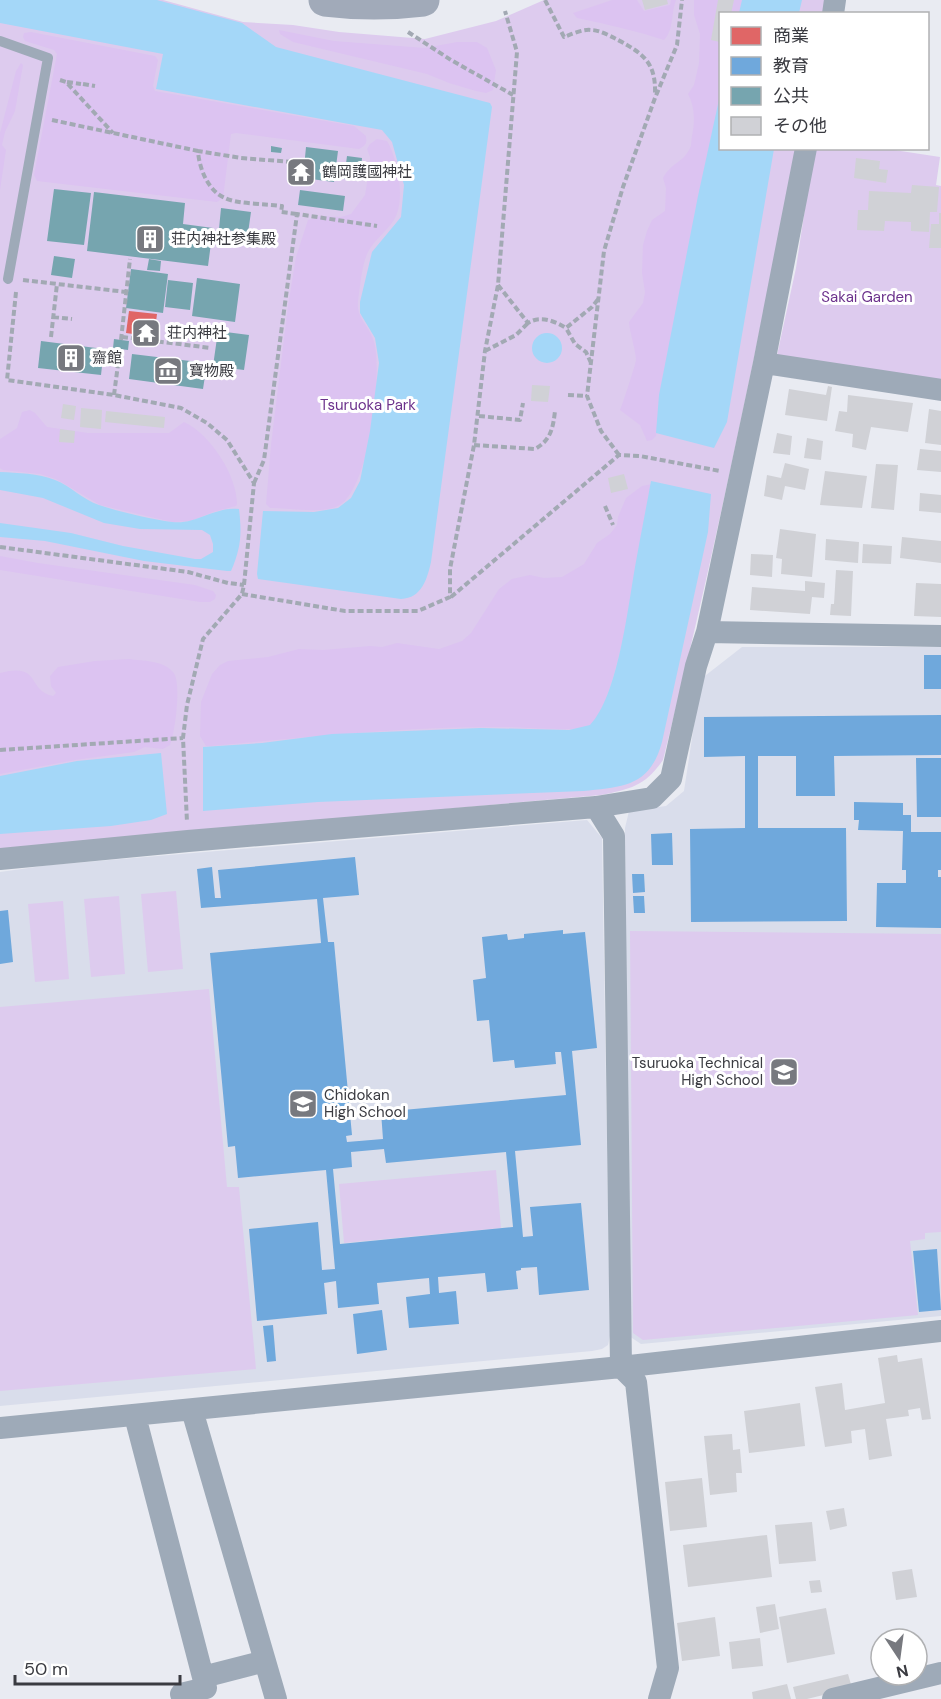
<svg xmlns="http://www.w3.org/2000/svg" width="941" height="1699" viewBox="0 0 941 1699" font-family="'DM Sans','Noto Sans JP',sans-serif">
<style>
.built{fill:#d9ddeb}
.green{fill:#ddcbee}
.forest{fill:#dcc3f1}
.water{fill:#a4d7f8}
.shops{fill:#e06666}
.schools{fill:#6fa8dc;fill-rule:evenodd}
.public{fill:#76a5af}
.building{fill:#d0d1d6}
.lines{fill:none;stroke-linecap:round;stroke-linejoin:round}
.path{stroke:#a2a9b3;stroke-width:4;stroke-dasharray:6 3;stroke-linecap:butt}
.service{stroke:#9eaab8;stroke-width:10}
.minor{stroke:#9eaab8;stroke-width:22}
.primary{stroke:#a1aab9;stroke-width:33}
.labels{text-anchor:middle;stroke-width:6;stroke-linejoin:round;paint-order:stroke}
.poi-label{font-size:15px;fill:#3a3b41;stroke:#fff;text-anchor:start}
.park-label{font-size:15px;fill:#6c328c;stroke:#fff}
</style>
<rect width="100%" height="100%" fill="#e9ebf2"/>
<path class="built" d="M742,647H941V1316L641,1344L629,1336L625,828L629,811L666,806L684,791L701,679Z
M587,820L602,838L610,1336L608,1345L602,1349L592,1351L0,1406V872L50,865Z"/>
<path class="green" d="M0,0H163L243,22L293,25L339,32L425,39L496,21L544,0H827L825,13L720,14V148L797,149C755,353 714,558 663,760C645,786 631,789 601,795L0,849Z
M881,148L940,157L936,185L941,186V385L776,360L796,268L814,149Z
M176,891L183,969L148,972L141,894Z
M119,896L125,974L91,977L84,899Z
M63,901L69,979L35,982L28,904Z
M630,931L941,934V1232L925,1233V1239L910,1241L918,1315L643,1340L633,1333Z
M209,989L227,1187H239L256,1369L0,1391V1007Z
M496,1170L501,1228L344,1243L339,1184Z"/>
<path class="forest" d="M612,0H637L644,11L670,5L671,0H676C671,13 674,30 664,40C636,31 607,24 577,18L573,13Z
M694,0H743L740,13L720,14V105L656,436L652,440L647,441L640,425L620,410C622,406 636,363 636,360C635,347 630,334 629,322L643,303L645,292L642,273L643,245L647,231L652,220L665,211L666,188L663,178C671,163 682,163 689,150C692,146 691,141 692,136C695,122 695,107 688,94L694,85L699,63L700,34L694,15Z
M279,30L334,41L425,48L457,42H477L487,48L496,70L493,90L486,93L476,91L449,83L427,74L293,42L280,34Z
M31,32L155,56L158,60L153,86L155,91L354,126L366,136C367,143 366,146 359,149L236,133L231,134L223,198L217,202L37,181L34,175L57,54L54,50L25,41L23,37L24,33Z
M21,63L23,65L15,111L5,132L2,145L6,150L0,190V133L16,71Z
M377,139L387,141C398,159 406,201 394,220C387,231 374,240 368,252C362,263 360,288 358,301C356,319 370,326 374,342C383,373 369,492 338,506C322,514 289,508 270,508L266,504L271,445L288,306L296,257L308,220L320,216L341,217L351,214L365,195L370,166V157L367,149L370,144Z
M30,410L35,413L47,427L88,433H169L184,422C210,434 237,475 237,504L236,506L213,512L191,521L172,522L100,505L56,479L40,474L3,470L0,468V439L17,428L22,412Z
M652,484C644,527 619,702 591,725C582,733 521,727 506,727C407,726 309,737 211,746H206L200,736L201,702L212,674L220,665L228,661L268,657L299,649L323,650L370,646L382,647L397,643L439,649L462,641L471,633L499,589L512,579L530,575L544,578L562,577L584,564L597,543L610,534L617,525L618,517L626,498L642,486Z
M0,556L38,563L195,585L213,591L216,595L215,599L210,602H200L0,570Z
M129,659C142,661 163,660 173,672C182,681 175,733 170,745L163,749L145,747L134,752L75,760L0,774V673C42,662 26,690 53,696L56,693L51,686L50,676L58,667L95,661Z"/>
<path class="water" d="M0,0H157L242,23L276,47L490,103L492,107L431,562C427,579 422,598 401,599L258,579L257,574L263,511L314,512L338,508L351,498L360,481L370,431L379,363L375,338L360,313V302L372,252L401,217L404,185L392,142L382,130L156,89L163,54L0,23Z
M742,0H802L799,13H739Z
M720,95V148L774,149L727,422L714,448L656,433L659,395L698,196Z
M532 348a15 15 0 1 1 30 0a15 15 0 1 1-30 0Z
M0,472C18,473 38,473 55,480C71,486 83,500 99,505C120,512 150,519 172,522C196,525 215,506 239,509C242,534 241,548 231,571H227L144,561L45,541L0,537V523L71,533L123,546L195,559H201L213,552V544L210,535L202,530L140,529L104,523L43,498L0,490Z
M651,481L711,494L708,532L662,742C650,786 624,787 583,791L318,802L203,811V747L262,743L332,734L481,728L569,730L590,725C618,696 628,607 635,567C640,538 646,509 651,481Z
M161,753L167,814L151,820L111,826L0,834V776L77,761Z"/>
<path class="shops" d="M129,311L157,314L154,337L126,333Z"/>
<path class="schools" d="M924,655H941V689H924Z
M941,715V755L834,756L835,796H796V756H758V828H846L847,921L691,922L690,829L745,828V756L704,757V717Z
M916,758H941V817H917Z
M854,802L903,803V815H911V832H941V870H938V877H941V928L876,927L877,883H906V870H902L903,831L858,830L859,820H854Z
M672,833L673,865H652L651,834Z
M355,857L359,895L323,898L328,942H334L352,1135L346,1136L347,1142L383,1139L381,1112L566,1095L561,1052H555L556,1064L515,1068L514,1060L493,1062L489,1020L477,1021L473,980L486,978L482,937L507,934L508,940L524,938V934L563,930V934L585,932L597,1048L572,1051L581,1145L515,1151L523,1237L533,1236L530,1207L581,1203L589,1290L539,1295L537,1267L521,1268V1270L516,1271L518,1289L487,1292L485,1273L438,1277L439,1293L456,1291L459,1324L409,1328L406,1297L430,1294L429,1278L377,1283L379,1304L338,1308L336,1281L324,1283L327,1314L257,1321L249,1229L318,1222L322,1270L335,1269L326,1170L238,1178L235,1146L228,1147L210,953L321,943L317,899L201,908L197,869L212,867L215,898H221L218,870ZM384,1149L386,1163L506,1152L513,1227L340,1244L333,1169L352,1167L351,1152Z
M632,874H644L645,892L633,893Z
M633,896H644L645,913H634Z
M8,910L13,962L0,964V911Z
M937,1249L941,1310L919,1312L913,1251Z
M382,1310L387,1350L357,1354L353,1314Z
M273,1325L276,1361L267,1362L263,1326Z"/>
<path class="public" d="M271,146L282,148L281,153L271,152Z
M306,147L338,151L334,182L303,178Z
M347,156L362,158L360,181L344,179Z
M54,189L91,193L84,245L47,241Z
M300,190L345,196L343,211L298,205Z
M94,192L185,203L183,224L213,228L208,266L87,251Z
M221,208L251,212L248,233L219,229Z
M54,256L75,259L72,278L51,275Z
M149,259L161,261L160,271L147,270Z
M131,269L168,274L163,313L126,308Z
M197,278L240,284L235,322L192,316Z
M168,280L193,283L190,310L165,307Z
M218,331L249,335L244,370L213,366Z
M114,339L129,341L128,350L113,348Z
M41,341L104,349L101,375L38,368Z
M132,354L207,363L203,389L129,379Z"/>
<path class="building" d="M642,0H667L668,4L645,10Z
M718,0H734L731,14H720V42L711,40Z
M856,158L880,161L879,169L888,170L886,183L854,178Z
M912,185L939,187L937,212H930L929,232L911,231V222L885,221L884,231L857,230L858,210H868L869,191L911,193Z
M939,213H941V248H929L931,224H939Z
M532,385L550,386L548,402L531,401Z
M828,386L832,387L827,421L785,415L789,389L826,395Z
M848,395L913,403L908,432L871,427L866,450L852,447L853,434L835,431L839,411L847,412Z
M63,404L76,406L74,420L61,418Z
M81,408L102,410L101,429L80,427Z
M929,409L941,411V445L925,443Z
M106,411L165,417L164,428L105,422Z
M60,429L75,431L74,443L59,442Z
M777,433L792,436L790,455L773,453Z
M807,438L823,441L821,460L804,458Z
M920,449L941,451V472L917,470Z
M785,463L809,469L805,490L785,486L782,500L764,496L767,475L781,478Z
M876,464L898,465L894,510L871,508Z
M825,471L867,476L862,508L820,505Z
M624,474L628,489L611,493L608,478Z
M920,493L941,495V513L919,511Z
M780,529L816,534L812,577L781,574L782,559L776,558Z
M902,537L941,541V563L900,558Z
M826,539L859,542L858,563L825,560Z
M863,544L892,546L891,564L862,563Z
M751,554L773,555L772,577L750,575Z
M836,570L853,571L851,616L830,615L831,604H834Z
M805,581L825,583L824,598L812,597L810,614L750,610L752,587L805,591Z
M916,583L941,584V617L914,616Z
M897,1355L898,1362L922,1358L931,1419L922,1420L920,1408L908,1410L909,1416L886,1419L892,1456L869,1460L865,1429L851,1431L852,1443L825,1447L815,1387L842,1383L845,1410L885,1403L878,1358Z
M800,1403L805,1446L749,1453L744,1411Z
M732,1434L733,1450L740,1449L742,1473H736L737,1492L710,1495L704,1436Z
M702,1478L707,1527L670,1531L665,1482Z
M844,1508L847,1526L830,1530L826,1511Z
M812,1522L816,1561L779,1564L775,1525Z
M767,1535L772,1577L688,1587L683,1545Z
M912,1569L917,1597L896,1600L892,1572Z
M820,1580L822,1592L811,1593L809,1581Z
M775,1604L779,1629L760,1633L756,1607Z
M826,1608L835,1654L787,1663L779,1617Z
M715,1617L720,1656L682,1661L677,1623Z
M760,1638L763,1666L732,1669L729,1642Z
M848,1674L852,1688L807,1699H796L793,1687Z
M787,1684L791,1699H753L752,1692Z"/>
<g class="lines">
<path class="path" d="M545,0L564,37C572,34 583,29 591,30C600,30 610,36 618,40C644,54 656,63 655,94
M408,32L451,60L513,95
M60,80L66,82L113,133
M67,82L81,84
M83,84L95,86
M52,120L198,151
M292,162L241,158L198,151C199,168 208,191 225,198C236,204 268,204 282,206L281,212L297,214
M23,280L126,292
M498,285L528,323C540,315 555,321 566,328
M16,292L7,380L114,395L181,408L207,423L227,440L254,483L244,585L242,594L203,639L187,705L183,738L187,822
M53,317L72,319
M51,337L57,284
M122,337L211,348
M121,340L130,259
M485,351L516,335L528,323
M591,363L586,352L575,344L566,328L592,307L599,298
M114,395L120,349
M568,395L587,396
M479,416L520,420L523,403
M474,445L535,449C551,440 553,428 555,411
M619,455L601,431L587,396L604,251L623,187L655,98L677,45L682,0
M254,483L264,460L297,214L377,226
M605,506L613,525
M0,547L188,572L228,583L244,585
M242,594L345,611H418L450,597V569L474,445L485,351L498,285L517,52L505,11
M451,597L619,455L640,456L720,471
M0,750L183,738"/>
<path class="service" d="M0,41L48,58L8,279"/>
<path class="minor" d="M833,14L835,0
M764,363L941,390
M707,632L941,636
M596,807L614,836L621,1367L636,1382L668,1668L659,1699
M0,859L188,841L596,807L652,798L671,779L696,666L707,632L764,363L806,148
M192,1410L276,1699
M135,1416L203,1677
M0,1428L621,1367L941,1331
M183,1699L181,1694L206,1688L203,1677L265,1661
M833,1699L941,1673"/>
<path class="primary" d="M325,0C358,4 390,4 423,0"/>
</g>
<defs>
<g id="temple-square" transform="scale(1.5)"><rect x="-9" y="-9" width="18" height="18" rx="4" fill="#77797f" stroke="#fff"/><path d="M0-6L5-2H3V0L6.5 2.5H4V6H1.5V3h-3V6H-4V2.5H-6.5L-3 0V-2H-5Z" fill="#fff"/></g>
<g id="building-square" transform="scale(1.5)"><rect x="-9" y="-9" width="18" height="18" rx="4" fill="#77797f" stroke="#fff"/><path d="M-4-6H4V6H1V3H-1V6H-4ZM-2.5-4.3h1.7v1.8h-1.7ZM.8-4.3h1.7v1.8H.8ZM-2.5-1h1.7V.8h-1.7ZM.8-1h1.7V.8H.8Z" fill="#fff"/></g>
<g id="museum-square" transform="scale(1.5)"><rect x="-9" y="-9" width="18" height="18" rx="4" fill="#77797f" stroke="#fff"/><path d="M0-6L6-3V-2H-6V-3ZM-5-1h2V3h-2ZM-1-1h2V3h-2ZM3-1h2V3H3ZM-6 4H6V6H-6Z" fill="#fff"/></g>
<g id="school-square" transform="scale(1.5)"><rect x="-9" y="-9" width="18" height="18" rx="4" fill="#77797f" stroke="#fff"/><path d="M0-5L7-2L0 1L-7-2ZM-4 1L0 2.5L4 1V4Q0 6-4 4Z" fill="#fff"/></g>
</defs>
<g fill-rule="evenodd">
<use href="#temple-square" x="301" y="172"/>
<use href="#building-square" x="150" y="239"/>
<use href="#temple-square" x="146" y="333"/>
<use href="#building-square" x="71" y="358"/>
<use href="#museum-square" x="168" y="371"/>
<use href="#school-square" x="784" y="1072"/>
<use href="#school-square" x="303" y="1104"/>
</g>
<g class="labels">
<g class="poi-label">
<text x="322" y="177">鶴岡護國神社</text>
<text x="171" y="244">荘内神社参集殿</text>
<text x="167" y="338">荘内神社</text>
<text x="92" y="363">齋館</text>
<text x="189" y="376">寶物殿</text>
<text x="763" y="1068" text-anchor="end">Tsuruoka Technical<tspan x="763" dy="17">High School</tspan></text>
<text x="324" y="1100">Chidokan<tspan x="324" dy="17">High School</tspan></text>
</g>
<g class="park-label">
<text x="867" y="302">Sakai Garden</text>
<text x="368" y="410">Tsuruoka Park</text>
</g>
</g>
<rect x="719" y="12" width="210" height="138" fill="#ffffff" stroke="#b0b1b3" stroke-width="1.5"/>
<rect x="731" y="27" width="30" height="18" fill="#e06666" stroke="#b0b1b3" stroke-width="1.5"/>
<text x="773" y="42" font-size="18" fill="#3a3b41">商業</text>
<rect x="731" y="57" width="30" height="18" fill="#6fa8dc" stroke="#b0b1b3" stroke-width="1.5"/>
<text x="773" y="72" font-size="18" fill="#3a3b41">教育</text>
<rect x="731" y="87" width="30" height="18" fill="#76a5af" stroke="#b0b1b3" stroke-width="1.5"/>
<text x="773" y="102" font-size="18" fill="#3a3b41">公共</text>
<rect x="731" y="117" width="30" height="18" fill="#d0d1d6" stroke="#b0b1b3" stroke-width="1.5"/>
<text x="773" y="132" font-size="18" fill="#3a3b41">その他</text>
<g transform="translate(899 1657) rotate(167)"><circle r="28" fill="#ffffff" stroke="#b0b1b3" stroke-width="1.5"/>
<path d="M0-4.5L10 22L0 15L-10 22Z" fill="#77797f"/>
<text y="-9" font-size="16" font-weight="bold" text-anchor="middle" fill="#3a3b41">N</text>
</g>
<path d="M15 1675v9h165v-9" fill="none" stroke="#3a3b41" stroke-width="3"/>
<text x="24" y="1675" font-size="18" fill="#3a3b41" stroke="#ffffff" stroke-width="4.5" paint-order="stroke">50 m</text>
</svg>
